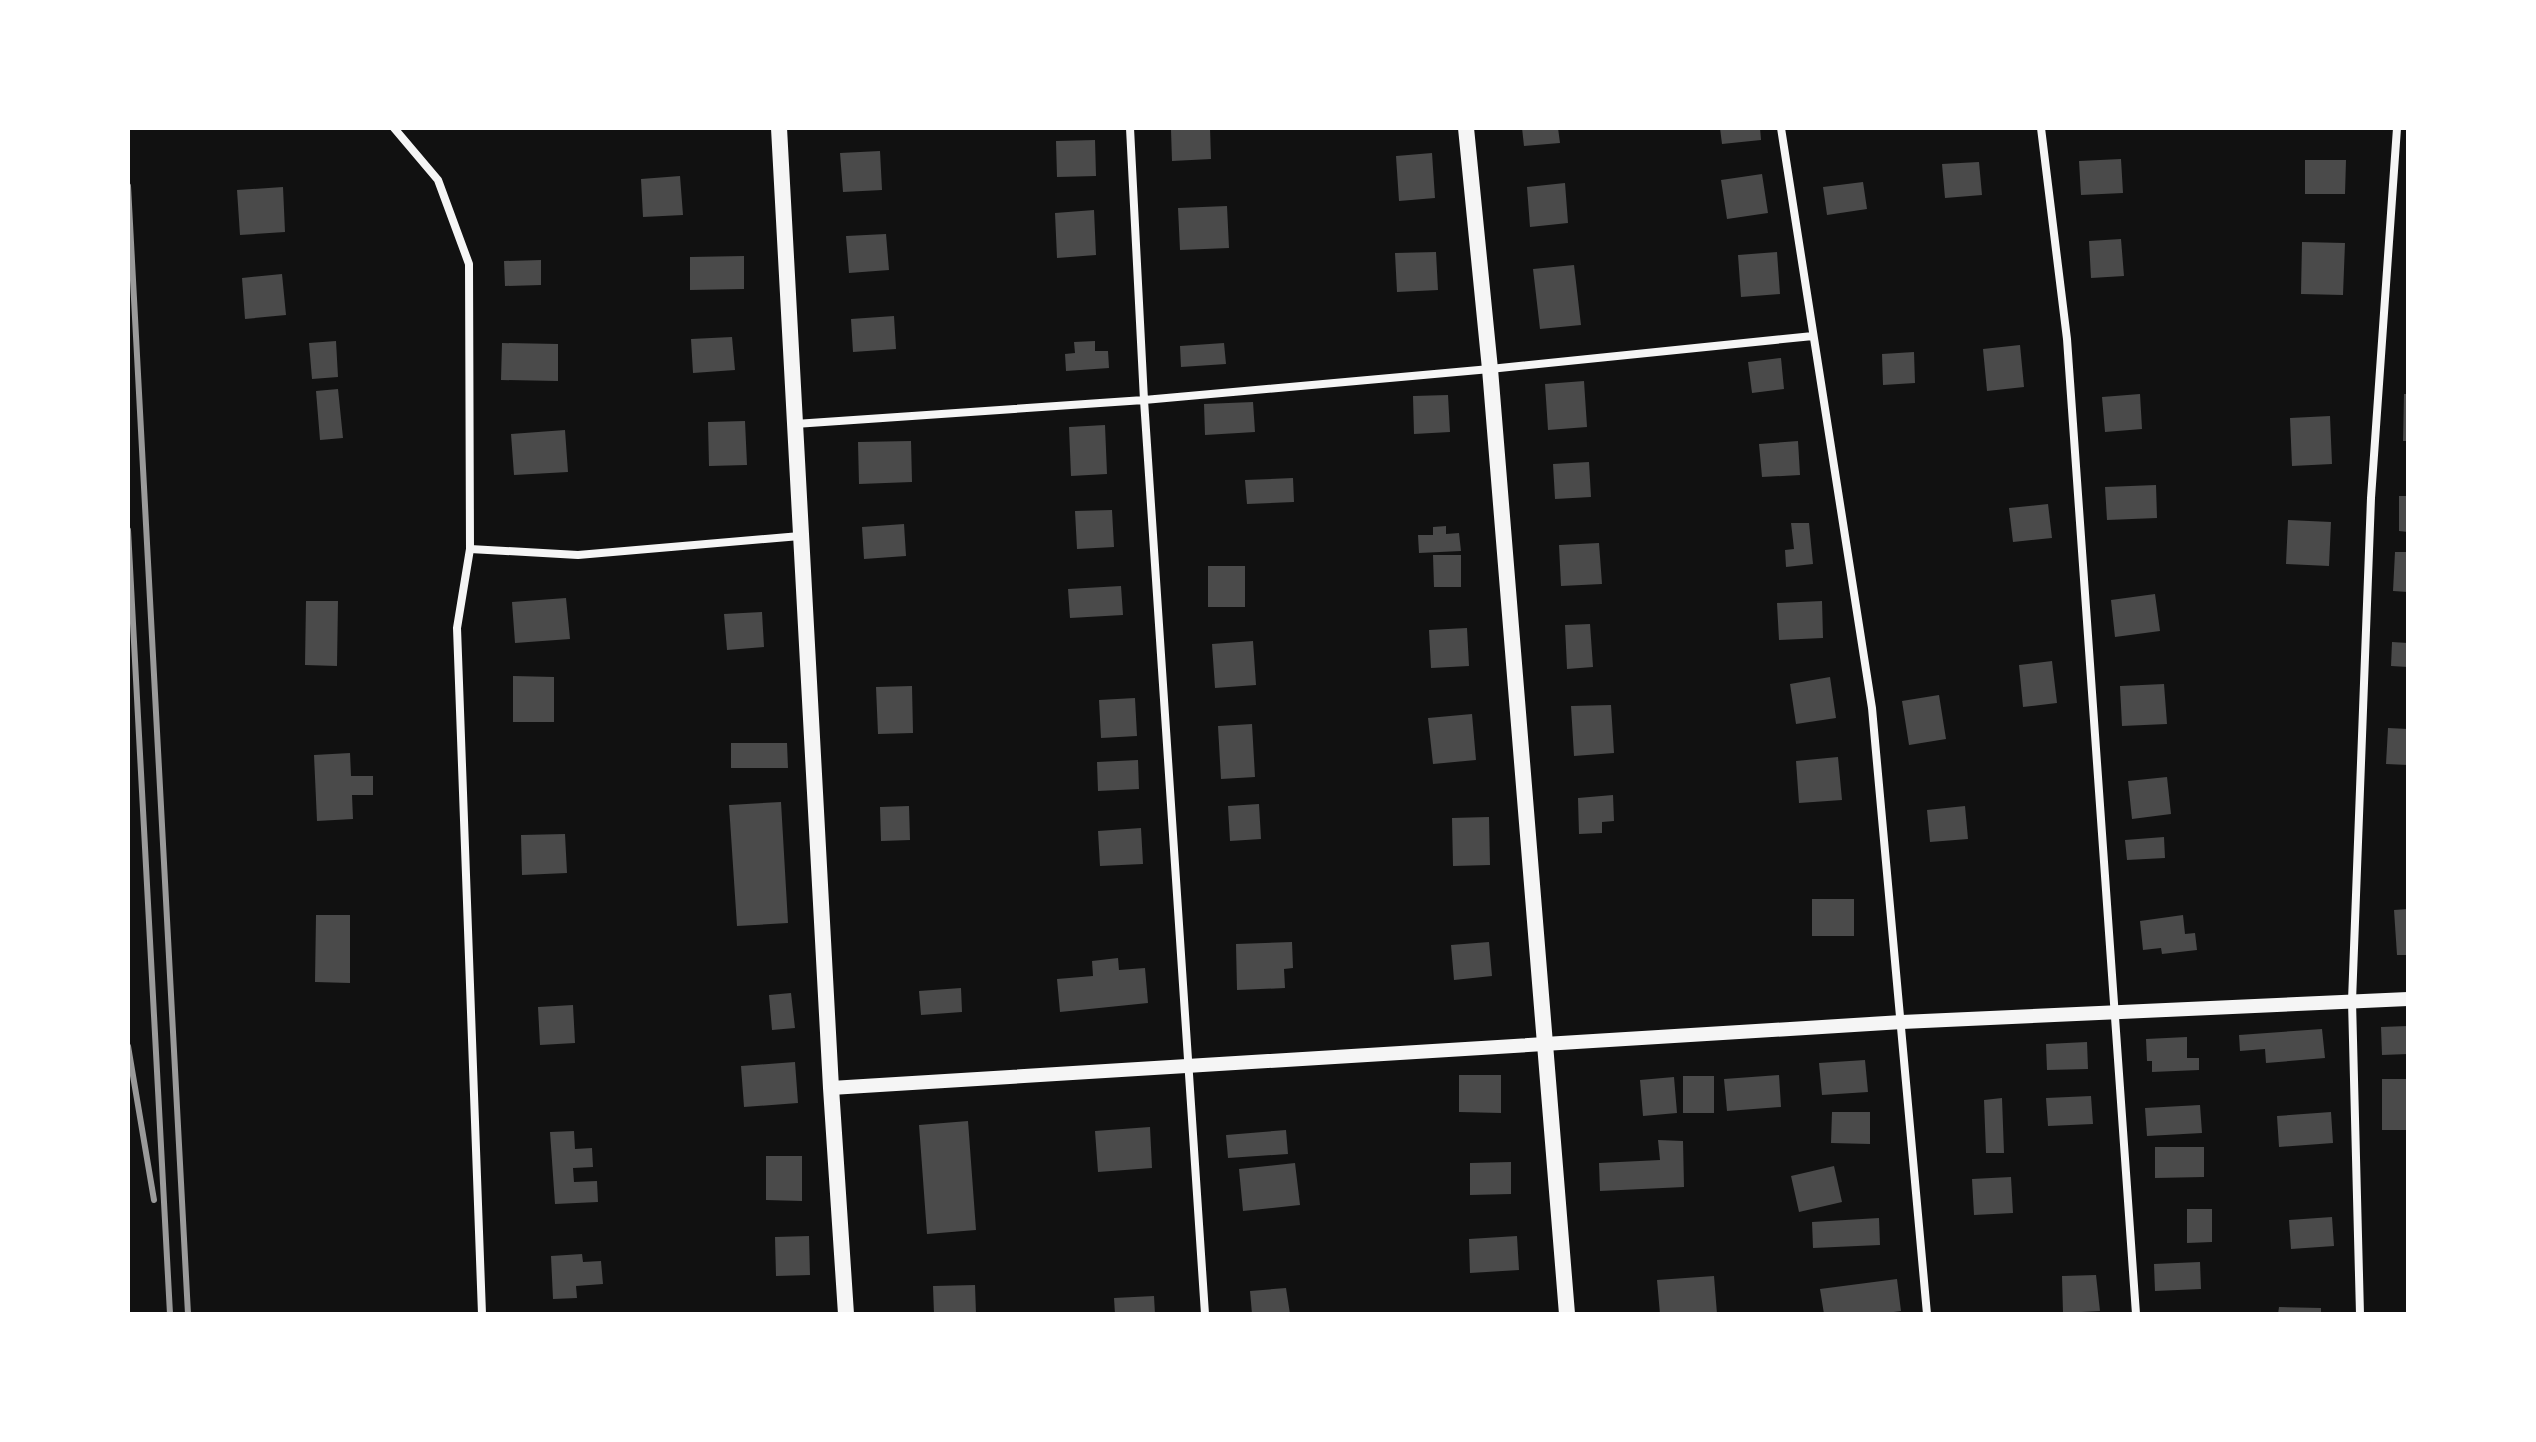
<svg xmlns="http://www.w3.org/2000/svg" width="2536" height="1442" viewBox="0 0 2536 1442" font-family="'Exo 2',sans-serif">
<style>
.building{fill:#4a4a4a}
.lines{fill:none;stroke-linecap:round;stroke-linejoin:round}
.minor{stroke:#f5f5f5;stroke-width:8}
.tertiary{stroke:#f5f5f5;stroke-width:14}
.secondary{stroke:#f5f5f5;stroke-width:16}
.rail{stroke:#9a9a9a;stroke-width:6}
</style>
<rect width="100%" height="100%" fill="#111"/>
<path class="building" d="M1210,128L1211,159L1172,161L1171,130Z
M1522,128H1558L1560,143L1524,146Z
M1720,128H1760L1761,140L1722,144Z
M1095,140L1096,176L1057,177L1056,141Z
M880,151L882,190L843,192L840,153Z
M1432,153L1435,198L1399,201L1396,156Z
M2121,159L2123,193L2081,195L2079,161Z
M2305,160H2346L2345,194H2305Z
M1979,162L1982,195L1945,198L1942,164Z
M1762,174L1768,213L1727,219L1721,180Z
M680,176L683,215L643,217L641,179Z
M1863,182L1867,209L1827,215L1823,187Z
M1565,183L1568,223L1530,227L1527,187Z
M283,187L285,232L240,235L237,190Z
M1227,206L1229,248L1180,250L1178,208Z
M1094,210L1096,255L1057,258L1055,213Z
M886,234L889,270L849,273L846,236Z
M2121,239L2124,276L2091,278L2089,241Z
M2302,242L2345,243L2343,295L2301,294Z
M1436,252L1438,290L1397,292L1395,253Z
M1777,252L1780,294L1741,297L1738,255Z
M744,256V289L690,290V257Z
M541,260V285L505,286L504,261Z
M1574,265L1581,325L1540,329L1533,269Z
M282,274L286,315L245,319L242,278Z
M894,316L896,349L853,352L851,319Z
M732,337L735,370L693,373L691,339Z
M336,341L338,377L312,379L309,343Z
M1095,341V351H1108L1109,368L1066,371L1065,354L1075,353L1074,342Z
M502,343L558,344V381L501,380Z
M1224,343L1226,364L1181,367L1180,346Z
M2020,345L2024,387L1987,391L1983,349Z
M1914,352L1915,383L1883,385L1882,354Z
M1781,358L1784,389L1752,393L1748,362Z
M1584,381L1587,427L1548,430L1545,384Z
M338,389L343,438L320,440L316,391Z
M2140,394L2142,429L2105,432L2102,397Z
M2404,394H2408V441H2403Z
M1448,395L1450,432L1414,434L1413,396Z
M1253,402L1255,432L1205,435L1204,404Z
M2330,416L2332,464L2292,466L2290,418Z
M745,421L747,465L709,466L708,422Z
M1105,425L1107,474L1071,476L1069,427Z
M565,430L568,472L514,475L511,434Z
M911,441L912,482L859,484L858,442Z
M1798,441L1800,475L1762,477L1759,444Z
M1589,462L1591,497L1555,499L1553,464Z
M1293,478L1294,502L1247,504L1245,480Z
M2156,485L2157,518L2107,520L2105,487Z
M2399,496H2408V532L2399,531Z
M2048,504L2052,538L2013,542L2009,508Z
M1112,510L1114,547L1077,549L1075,511Z
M2288,520L2331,522L2329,566L2286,564Z
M1791,523H1809L1813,564L1786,567L1785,550L1794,549Z
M904,524L906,556L864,559L862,527Z
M1446,526V534L1459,533L1461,551L1419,553L1418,535H1433V527Z
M1599,543L1602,584L1561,586L1559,545Z
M2395,552H2408V592L2393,591Z
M1433,555H1461V587H1434Z
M1208,566H1245V607H1208Z
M1121,586L1123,615L1070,618L1068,589Z
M2155,594L2160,631L2115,637L2111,600Z
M566,598L570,639L515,643L512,602Z
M306,601H338L337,666L305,665Z
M1822,601L1823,638L1779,640L1777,603Z
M762,612L764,647L727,650L724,614Z
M1590,624L1593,667L1567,669L1565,625Z
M1467,628L1469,666L1431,668L1429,630Z
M1253,641L1256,685L1215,688L1212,644Z
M2392,642L2408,643V667L2391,666Z
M2052,661L2057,703L2023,707L2019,665Z
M513,676L554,677V722H513Z
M1830,677L1836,718L1796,724L1790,684Z
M2164,684L2167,724L2122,726L2120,686Z
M912,686L913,733L878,734L876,687Z
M1939,695L1946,739L1909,745L1902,701Z
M1135,698L1137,736L1101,738L1099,700Z
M1611,705L1614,753L1574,756L1571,706Z
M1472,714L1476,760L1433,764L1428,718Z
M1252,724L1255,777L1221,779L1218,726Z
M2388,728L2408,729V765L2386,764Z
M731,743H787L788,768H731Z
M350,753L351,776H373V795H352L353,819L317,821L314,755Z
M1838,757L1842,800L1799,803L1796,761Z
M1138,760L1139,789L1098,791L1097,762Z
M2167,777L2171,814L2132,819L2128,781Z
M1613,795L1614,821L1602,822V833L1579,834L1578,798Z
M781,802L788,923L737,926L729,805Z
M1259,804L1261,839L1230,841L1228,806Z
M909,806L910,840L881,841L880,807Z
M1965,806L1968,839L1930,842L1927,810Z
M1489,817L1490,865L1453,866L1452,818Z
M1141,828L1143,864L1100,866L1098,831Z
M565,834L567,873L522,875L521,835Z
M2164,837L2165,858L2127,860L2125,840Z
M1812,899H1854V936H1812Z
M2408,909V955H2397L2394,910Z
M316,915H350V983L315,982Z
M2183,915L2185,934L2195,933L2197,950L2162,954L2161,948L2143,950L2140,921Z
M1292,942L1293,968L1284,969L1285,988L1237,990L1236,944Z
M1489,942L1492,976L1454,980L1451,945Z
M1118,958L1119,970L1145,968L1148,1003L1060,1012L1057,979L1093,976L1092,961Z
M961,988L962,1012L921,1015L919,991Z
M791,993L795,1028L772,1030L769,995Z
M573,1005L575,1043L540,1045L538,1007Z
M2408,1026V1054L2382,1055L2381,1027Z
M2322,1029L2325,1058L2266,1063L2265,1049L2240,1051L2239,1035Z
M2187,1037V1058H2199V1070L2152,1072V1061H2147L2146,1039Z
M2087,1042L2088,1069L2047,1070L2046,1044Z
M1865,1060L1868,1092L1822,1095L1819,1063Z
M795,1062L798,1103L744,1107L741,1066Z
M1459,1075H1501V1113L1459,1112Z
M1779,1075L1781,1107L1727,1111L1724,1079Z
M1683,1076H1714V1113H1683Z
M1674,1077L1677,1113L1643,1116L1640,1080Z
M2382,1079H2408V1130H2382Z
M2091,1096L2093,1124L2048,1126L2046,1098Z
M2002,1098L2004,1153H1986L1984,1100Z
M2200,1105L2202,1133L2147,1136L2145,1108Z
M1832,1112H1870V1144L1831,1143Z
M2331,1112L2333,1143L2279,1147L2277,1116Z
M968,1121L976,1230L927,1234L919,1125Z
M1150,1127L1152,1168L1098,1172L1095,1131Z
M1286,1130L1288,1154L1228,1158L1226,1135Z
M574,1131L575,1149L592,1148L593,1167L573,1168L574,1182L597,1181L598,1202L555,1204L550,1132Z
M1658,1140L1683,1141L1684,1187L1600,1191L1599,1163L1660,1160Z
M2155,1147H2204V1177L2155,1178Z
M766,1156H802V1201L766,1200Z
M1511,1162V1194L1470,1195V1163Z
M1295,1163L1300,1205L1243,1211L1239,1169Z
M1834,1166L1842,1202L1799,1212L1791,1176Z
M2011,1177L2013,1213L1974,1215L1972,1179Z
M2187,1209H2212V1242L2187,1243Z
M2332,1217L2334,1246L2291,1249L2289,1220Z
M1879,1218L1880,1245L1813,1248L1812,1222Z
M809,1236L810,1275L776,1276L775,1237Z
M1517,1236L1519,1270L1470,1273L1469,1239Z
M582,1254L583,1262L601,1261L603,1284L576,1286L577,1298L553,1299L551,1256Z
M2200,1262L2201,1289L2155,1291L2154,1264Z
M2096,1275L2100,1311L2063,1313L2062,1276Z
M1714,1276L1717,1314H1660L1657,1280Z
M1897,1279L1901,1311L1879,1314H1824L1820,1289Z
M975,1285L976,1314H934L933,1286Z
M1286,1288L1290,1314H1252L1250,1291Z
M1154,1296L1155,1314H1115L1114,1298Z
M2279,1307L2321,1308V1314H2278Z"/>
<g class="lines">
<path class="minor" d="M394,128L438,180L469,264L470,549L457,628L482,1314
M1130,128L1144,400L1205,1314
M1781,128L1872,708L1927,1314
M2041,128L2067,339L2136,1314
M795,424L1144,400L1490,369L1813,336
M470,549L578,555L800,536
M2360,1314L2352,1001L2371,498L2397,128"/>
<path class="tertiary" d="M831,1088L1902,1022L2408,999"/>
<path class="secondary" d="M779,128L831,1088L846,1314
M1466,128L1490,369L1567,1314"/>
<path class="rail" d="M128,186L188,1314
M128,530L170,1314
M128,1046L154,1200"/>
</g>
<rect width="2536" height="1442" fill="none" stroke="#ffffff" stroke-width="260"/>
</svg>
